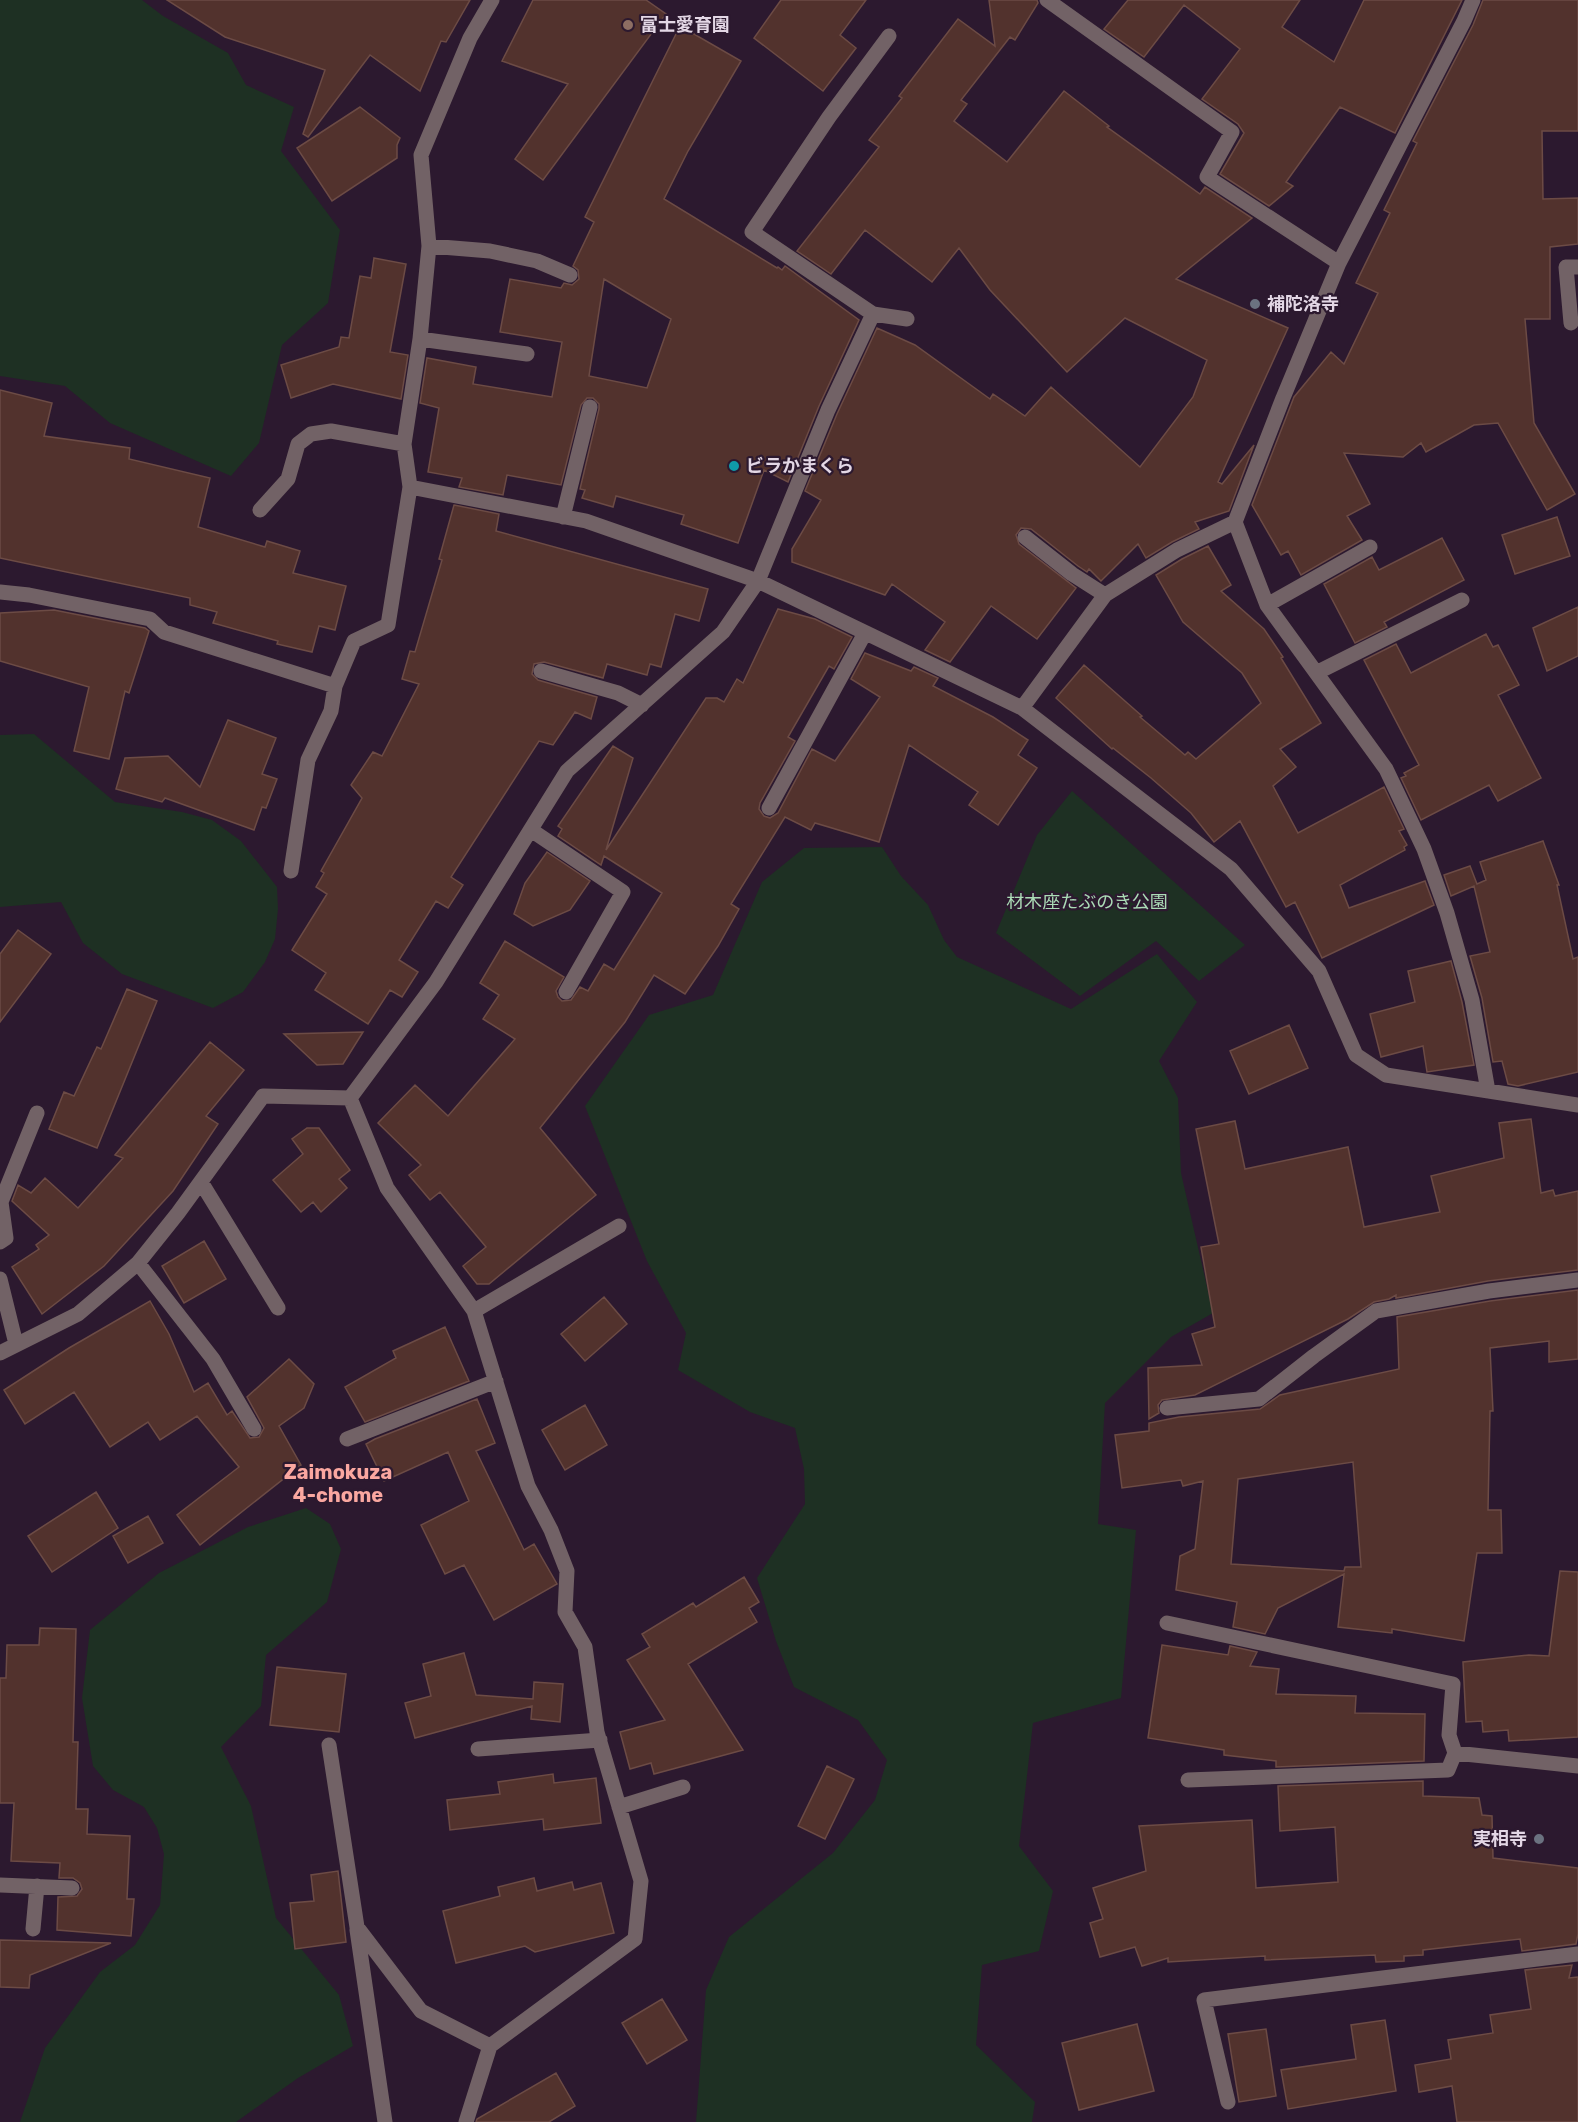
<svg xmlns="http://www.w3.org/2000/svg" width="1578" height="2122" viewBox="0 0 1578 2122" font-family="Rubik,'Noto Sans JP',sans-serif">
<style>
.green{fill:#1e3023}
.building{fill:#52322d;stroke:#6c4b45;stroke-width:1.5;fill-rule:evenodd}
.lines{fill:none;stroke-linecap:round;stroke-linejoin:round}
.minor{stroke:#726266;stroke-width:15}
.education-dot{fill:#8d6e63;stroke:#2c192f;stroke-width:2}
.worship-dot{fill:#6b7280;stroke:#2c192f;stroke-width:2}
.culture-dot{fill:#0f9aa8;stroke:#2c192f;stroke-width:2}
.labels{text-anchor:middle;stroke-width:4.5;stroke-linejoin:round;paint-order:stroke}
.poi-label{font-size:18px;font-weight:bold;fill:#e3d7e5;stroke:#2c192f;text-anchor:start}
.park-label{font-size:18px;fill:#abdcb6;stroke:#2c192f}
.neighbourhood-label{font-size:20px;font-weight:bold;fill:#faa7a0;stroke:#2c192f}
</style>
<rect width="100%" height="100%" fill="#2c192f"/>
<path class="green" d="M0,0H142L163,16L228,53L246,85L294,107L281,151L340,230L328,303L282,345L259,443L231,476L110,423L65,386L0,376Z
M34,734L115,802L182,812L212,820L241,841L277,887L278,909L275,939L265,962L243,992L213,1008L122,974L83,943L61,902L0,907V735Z
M1072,791L1245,945L1199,981L1156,941L1080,996L996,933L1037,835Z
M882,847L901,876L928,905L944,940L957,957L1071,1009L1157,954L1197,1002L1159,1061L1178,1098L1181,1173L1213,1313L1171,1337L1105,1403L1098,1524L1136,1530L1121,1698L1033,1723L1019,1846L1053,1891L1039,1951L982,1965L976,2045L1035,2102L1032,2122H696L706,1990L729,1937L833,1853L875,1800L887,1760L858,1720L794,1687L776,1641L757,1578L805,1504L804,1469L795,1428L750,1412L678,1370L686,1333L647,1261L585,1106L649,1015L713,995L762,882L804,848Z
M306,1508L330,1524L341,1549L327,1602L266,1655L261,1706L221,1747L251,1806L276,1918L339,1995L353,2046L298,2078L236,2122H20L45,2048L100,1972L135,1945L160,1905L164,1854L157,1828L144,1807L113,1790L93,1766L82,1698L90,1630L159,1573L248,1527Z"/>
<path class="building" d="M167,0H470L446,42L441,41L420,91L370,55L308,137L303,134L325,70L225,37Z
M533,0H646L666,14L543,180L515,159L568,84L502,61Z
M781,0H866L840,35L856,48L823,91L754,38Z
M989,0H1037L1038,3L1015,40L1010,37L961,100L967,104L954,121L1007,162L1064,91L1109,126L1107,127L1200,194L1205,187L1252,218L1176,279L1288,328L1218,482L1222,484L1254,445L1229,511L1195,522L1199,529L1172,542L1146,558L1138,544L1101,581L1089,569L1087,572L1078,566L1031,529L1021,528L1016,535L1019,544L1076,588L1037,639L991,606L950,662L925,650L945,622L892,584L885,595L792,562V549L821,500L805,491L837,414L877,328L915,345L990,399L993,394L1025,416L1051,387L1140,467L1193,397L1207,360L1125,318L1067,372L990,290L959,248L932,282L865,230L831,274L797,251L879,147L869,140L902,98L899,96L958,19L995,46Z
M1128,0H1300L1282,27L1334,62L1364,0H1462L1395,133L1340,107L1286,182L1293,186L1269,206L1220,174L1244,133L1238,124L1202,99L1240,49L1184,5L1144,57L1104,29Z
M1483,0H1578V131H1542L1543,199L1578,198V244L1550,247V319H1525L1534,423L1575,494L1547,510L1498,423L1474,425L1426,452L1421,443L1403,457L1344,453L1370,504L1347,516L1362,540L1301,575L1288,551L1281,555L1252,505L1294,397L1331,352L1344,364L1378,293L1356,283L1390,213L1384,210L1417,143L1413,141L1473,25Z
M680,26L741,61L688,151L664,199L777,268L778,267L782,270L785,266L859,320L819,406L788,482L764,470L738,543L681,524L684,515L616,496L613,507L582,498L585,490L580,489L599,409V404L593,398H587L581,405L561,485L507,475L503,495L459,487L462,478L428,472L439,408L420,403L427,358L476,367L473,384L552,397L562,342L500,332L510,279L561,288L564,283L572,285L579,279L578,270L573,266L594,222L585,217ZM604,279L671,319L647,388L589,376Z
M360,107L400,138L397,145V158L332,201L297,148Z
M374,258L406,264L390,352L408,355L401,399L333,384L291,398L281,365L339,347L341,337L349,338L360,276L371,278Z
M0,390L52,403L44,436L130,448L129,459L210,478L198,527L265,547L267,541L300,551L293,573L346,586L335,630L319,626L312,652L277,644L278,641L213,623L217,612L190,605V598L0,558Z
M454,505L499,514L496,531L708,589L699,621L675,614L661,667L650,664L647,675L607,664L603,678L544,662L534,664L532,674L538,680L597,697L591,719L575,712L553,745L539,741L451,877L463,885L448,908L436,901L399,960L418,972L402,997L390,990L368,1024L315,990L326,973L292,950L327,894L316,887L324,873L321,871L362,798L351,785L373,752L382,756L419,684L402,679L410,651L415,652L442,560L439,559Z
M1557,517L1570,556L1515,574L1502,535Z
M1442,538L1464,580L1384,622L1387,627L1355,643L1324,584L1372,557L1379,570Z
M1208,546L1231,585L1221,591L1264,629L1283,657L1281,658L1321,723L1280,749L1296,767L1273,786L1298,833L1384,787L1404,829L1399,831L1407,845L1404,847L1405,850L1340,885L1349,908L1425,881L1434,905L1322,958L1295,902L1286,907L1240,821L1214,842L1191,813L1151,778L1113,748L1112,749L1056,698L1084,665L1142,716L1140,717L1185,755L1188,752L1196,759L1261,703L1242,673L1183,622L1156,575L1182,559Z
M1578,607V656L1547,671L1533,628Z
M778,609L815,619L852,637L834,669L829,666L788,737L795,741L760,803L759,809L764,816L770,818L778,813L812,749L835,761L880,697L851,679L865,653L911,671L914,667L938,678L933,686L993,717L1028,740L1018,755L1037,768L998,825L969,805L978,792L909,745L879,842L815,823L811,830L785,817L731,904L739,909L718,946L685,994L654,975L625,1022L540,1128L596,1195L489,1284H477L463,1266L486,1247L440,1192L430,1200L409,1175L421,1165L378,1123L415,1085L448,1116L515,1039L483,1019L499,995L480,983L505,941L564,977L556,991L558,997L562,1001L571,1000L580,987L588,991L604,964L614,970L662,893L604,856L601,865L558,836L562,829L558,826L613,746L633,758L606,850L706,698H717L724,702L737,679L743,683Z
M54,610L145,628L149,631L129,693L125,691L109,759L74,751L89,687L0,661V613Z
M1486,634L1493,647L1498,645L1519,685L1498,695L1541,778L1498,801L1489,785L1421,820L1401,778L1406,776L1404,773L1419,765L1364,660L1396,644L1411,673Z
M228,720L276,738L262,774L277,779L266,808L262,807L254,830L165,798L162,802L116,789L125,758L168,756L200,787Z
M1543,841L1559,885H1557L1573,959L1578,957V1072L1518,1086L1508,1084L1502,1061L1493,1062L1482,998L1470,956L1490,952L1474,886L1451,896L1444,875L1470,866L1477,884L1486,880L1480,862Z
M547,852L590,881L570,910L533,926L514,914L525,883Z
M18,930L51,954L0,1022V954Z
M1451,961L1462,1002L1474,1065L1427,1072L1423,1046L1381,1057L1370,1014L1415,1002L1408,971Z
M127,989L157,1001L97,1148L49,1129L64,1092L74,1096L97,1047L101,1049Z
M1289,1025L1308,1068L1249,1094L1230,1051Z
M363,1032L343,1064L317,1065L284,1034Z
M210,1042L244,1070L206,1116L218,1124L173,1191L104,1266L42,1314L12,1267L39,1249L36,1245L49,1235L12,1201L18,1185L31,1193L45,1178L78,1208L123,1158L115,1155Z
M1531,1119L1541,1193L1553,1190L1555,1196L1578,1191V1270L1488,1281L1396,1298V1295L1389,1299L1374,1302L1348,1319L1195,1395L1162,1400L1158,1405L1159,1413L1149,1419L1148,1368L1202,1365L1192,1334L1215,1327L1201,1247L1219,1244L1196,1129L1235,1121L1245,1169L1348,1147L1364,1227L1440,1212L1431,1176L1504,1158L1499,1123Z
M307,1128H319L350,1170L339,1179L347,1188L321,1212L313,1202L301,1212L273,1180L303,1154L292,1139Z
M204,1241L226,1279L184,1303L162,1266Z
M1578,1290V1359L1549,1362V1341L1490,1348L1493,1411H1490L1488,1510H1501L1502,1553H1477L1464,1641L1392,1629V1633L1338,1627L1344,1574L1278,1608L1265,1634L1233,1627L1237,1602L1176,1590L1180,1556L1195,1549L1203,1481L1183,1486L1181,1480L1122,1488L1115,1435L1149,1431V1423L1179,1417L1260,1409L1280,1395L1399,1369L1397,1317L1490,1301ZM1353,1462L1361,1567H1345L1344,1571L1231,1564L1238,1479Z
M604,1297L627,1324L585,1361L561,1334Z
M150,1301L169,1334L194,1392L208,1383L227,1415L232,1411L250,1438L259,1437L264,1428L247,1397L289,1359L314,1384L304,1408L279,1426L301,1465L200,1545L177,1515L239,1467L197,1416L160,1440L148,1422L110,1447L74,1392L25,1424L4,1390L69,1348Z
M445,1327L469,1381L365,1422L345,1387L396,1358L393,1351Z
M477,1399L495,1443L476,1451L524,1550L534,1544L557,1584L494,1620L464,1565L445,1574L421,1525L469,1501L448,1452L384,1481L366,1444L375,1439Z
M585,1405L607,1445L565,1470L542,1430Z
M96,1492L118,1528L52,1572L28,1536Z
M148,1516L163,1543L128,1563L113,1536Z
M1560,1571L1578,1572V1737L1509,1741L1508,1730L1483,1732L1482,1721L1466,1722L1463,1662L1529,1655L1549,1656Z
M744,1577L759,1602L749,1608L757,1622L688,1664L743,1750L654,1774L651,1763L630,1769L620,1732L665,1720L627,1660L650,1647L642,1634L693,1603L696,1607Z
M40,1628L76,1629L73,1742H78L76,1809H88L87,1834L130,1836L127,1899H134L131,1936L57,1930L58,1897L77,1896L82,1889L80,1883L73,1878H59L60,1863L11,1861L14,1803H0V1678H6L7,1645H39Z
M1162,1645L1228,1655L1230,1646L1257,1652L1250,1666L1279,1669L1276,1694L1356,1696L1355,1713L1425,1714L1424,1761L1276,1767V1761L1224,1755V1750L1148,1738Z
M464,1653L476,1695L533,1699L534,1682L563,1684L560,1722L531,1719L532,1706L415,1738L405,1703L431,1696L423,1664Z
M277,1667L346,1674L339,1732L270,1725Z
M827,1766L854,1779L825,1839L798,1826Z
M553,1774L554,1783L596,1778L601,1823L544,1830L543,1819L450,1830L447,1800L500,1794L498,1782Z
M1423,1781V1796L1479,1798L1482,1815L1492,1816L1493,1858L1578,1868V1934L1576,1944L1522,1951L1520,1939L1423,1950V1955L1404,1956V1961L1376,1962L1375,1955L1265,1960V1956L1168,1962V1958L1142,1966L1135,1947L1100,1957L1090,1923L1103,1919L1093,1888L1146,1871L1139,1826L1252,1820L1256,1888L1338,1882L1335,1827L1280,1831L1278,1786Z
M338,1871L346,1942L295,1949L290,1903L314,1901L311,1875Z
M534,1878L537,1891L572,1882L574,1890L601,1883L614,1933L535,1952L525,1946L456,1963L443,1911L500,1896L498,1887Z
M0,1940L111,1943L30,1975L29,1988L0,1987Z
M1572,1965L1569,1978L1578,1977V2122H1457L1452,2086L1419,2092L1415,2065L1451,2059L1448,2040L1493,2033L1490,2015L1531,2009L1525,1970Z
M662,1999L687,2040L647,2064L622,2023Z
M1385,2020L1396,2091L1288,2109L1281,2070L1356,2059L1351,2025Z
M1137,2024L1154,2091L1079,2110L1062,2043Z
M1266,2029L1276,2096L1239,2102L1228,2034Z
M556,2073L575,2106L549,2122H476L477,2119Z"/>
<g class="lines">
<path class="minor" d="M492,0L470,38L421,155L429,246L420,339L404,444L410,487L586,521L758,581L1022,708L1231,869L1319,971L1356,1055L1386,1075L1578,1105
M1047,0L1232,132L1207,177L1339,263
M429,246L490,251L537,261L570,275
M873,314L907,319
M1571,323L1566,267H1578
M420,339L527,354
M260,510L288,479L298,444L311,434L331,431L404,444
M563,517L590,407
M1235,522L1267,605L1386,769L1424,849L1447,913L1472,1000L1488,1091
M1025,537L1072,574L1105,595
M0,592L29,595L150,619L164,632L335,686
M1267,605L1370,547
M541,671L618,693L642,705
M1318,672L1462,600
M1022,708L1105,595L1177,550L1235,522L1283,398L1339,263L1464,21L1473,0
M769,808L865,633
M531,830L623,892L566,992
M291,871L308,760L331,711L335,686L354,641L388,625L410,487
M350,1098L387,1188L474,1311L528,1486L551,1530L567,1571L565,1612L585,1647L597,1732L641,1881L635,1939L490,2046L466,2122
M201,1182L278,1308
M0,1242L6,1238L1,1202L37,1113
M138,1263L213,1359L254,1429
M0,1279L16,1344
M474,1311L619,1226
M0,1353L78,1314L138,1263L178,1213L263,1096L350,1098L436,982L567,771L723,632L758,581L828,410L873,314L752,232L829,117L889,36
M1167,1408L1259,1399L1314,1356L1376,1311L1489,1291L1578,1280
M347,1439L496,1381
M1167,1623L1453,1684L1449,1735L1455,1753L1448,1770L1188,1780
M329,1745L357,1927L421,2011L490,2046
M478,1749L600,1740
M1455,1753L1578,1766
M619,1807L683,1787
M0,1885L72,1888
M33,1929L37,1886
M357,1930L385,2122
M1228,2102L1204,2000L1578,1954"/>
</g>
<circle class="education-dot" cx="628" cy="25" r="6"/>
<g class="worship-dot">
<circle cx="1255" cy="304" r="6"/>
<circle cx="1539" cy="1839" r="6"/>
</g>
<circle class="culture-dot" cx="734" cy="466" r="6"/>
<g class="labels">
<g class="poi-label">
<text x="640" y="31">富士愛育園</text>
<text x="1267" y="310">補陀洛寺</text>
<text x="746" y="472">ビラかまくら</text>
<text x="1527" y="1845" text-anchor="end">実相寺</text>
</g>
<g class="park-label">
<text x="1087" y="908">材木座たぶのき公園</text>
</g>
<g class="neighbourhood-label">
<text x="338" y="1479">Zaimokuza<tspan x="338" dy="23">4-chome</tspan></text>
</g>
</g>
</svg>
